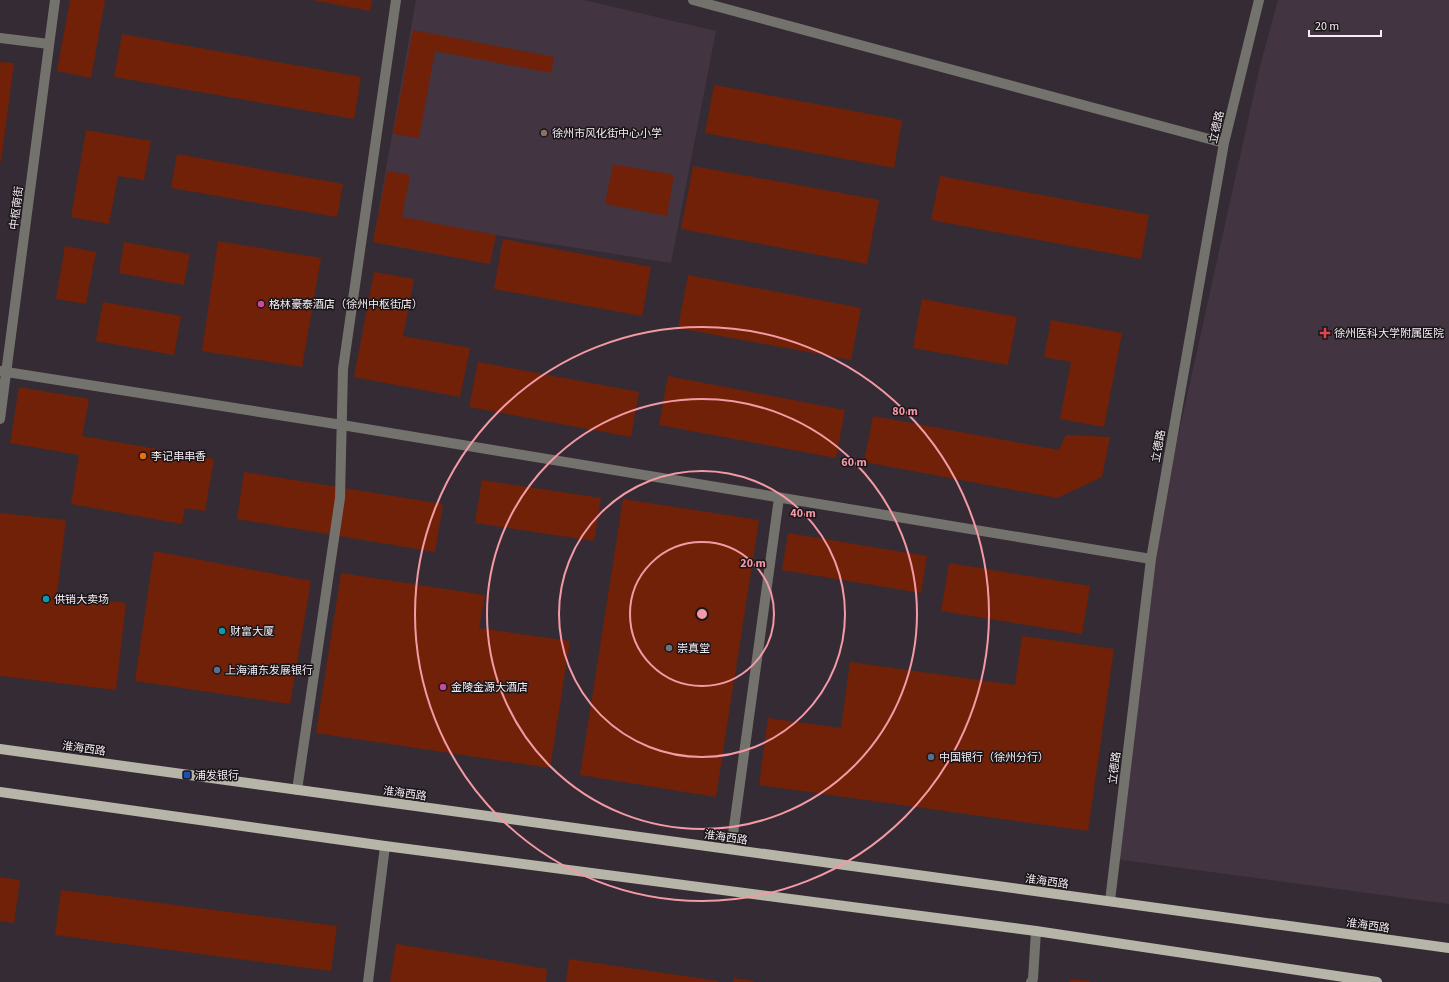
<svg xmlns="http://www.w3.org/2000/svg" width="1449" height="982" viewBox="0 0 1449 982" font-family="'Source Sans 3','Noto Sans SC',sans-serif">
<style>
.built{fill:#433441}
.building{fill:#712107}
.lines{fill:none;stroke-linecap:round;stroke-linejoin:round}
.minor{stroke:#73726c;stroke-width:10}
.major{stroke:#b7b4a8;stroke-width:10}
.ring{fill:none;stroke:#f49aa6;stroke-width:2}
.education-dot{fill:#8d6e63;stroke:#1a1519;stroke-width:1.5}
.hotel-dot{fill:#d1479c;stroke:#1a1519;stroke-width:1.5}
.health-dot{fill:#e0444e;stroke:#1a1519;stroke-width:1.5}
.food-dot{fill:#e8710a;stroke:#1a1519;stroke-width:1.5}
.culture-dot{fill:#0f9aa8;stroke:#1a1519;stroke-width:1.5}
.worship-dot{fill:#6b7280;stroke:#1a1519;stroke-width:1.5}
.service-dot{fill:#5c6f8a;stroke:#1a1519;stroke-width:1.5}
.transit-dot{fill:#1a4fb4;stroke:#1a1519;stroke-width:1.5}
.labels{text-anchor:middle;stroke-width:3;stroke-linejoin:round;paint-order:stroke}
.street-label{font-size:11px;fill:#f5eef4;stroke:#1a1519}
.poi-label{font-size:11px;fill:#f5eef4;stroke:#1a1519;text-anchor:start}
.centre{fill:#f49aa6;stroke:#1a1519;stroke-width:2}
.ring-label{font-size:12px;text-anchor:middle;font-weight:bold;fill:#f49aa6;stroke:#1a1519;stroke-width:3;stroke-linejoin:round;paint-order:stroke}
</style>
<rect width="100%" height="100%" fill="#352b34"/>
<path class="built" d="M416,0H584L716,31L671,263L496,235L490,264L373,242Z
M1278,0H1449V904L1115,859L1151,559L1260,66Z"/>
<path class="building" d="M70,0H105L91,78L57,71Z
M312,0H372L370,11Z
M413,30L554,57L551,73L435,51L419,138L393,134Z
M122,34L361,77L354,119L114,77Z
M0,62L14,63L1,161H0Z
M714,85L902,120L894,168L705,133Z
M86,130L151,141L144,180L118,176L109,224L71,217Z
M177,154L343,184L337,217L171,188Z
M613,164L674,175L667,216L605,204Z
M693,166L879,200L867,264L681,229Z
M387,171L410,175L402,217L496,235L490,264L373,242Z
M940,176L1149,215L1141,259L931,220Z
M503,239L651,267L642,316L494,289Z
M218,241L321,258L302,367L202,351Z
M124,242L190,254L184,285L119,273Z
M65,246L96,252L86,304L56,299Z
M374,272L414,279L403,336L470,348L460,397L354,377Z
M688,275L861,308L851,360L678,328Z
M922,299L1017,317L1008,365L913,348Z
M103,302L181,316L174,355L96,341Z
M1051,320L1122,333L1104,427L1060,419L1071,362L1044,357Z
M478,362L639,392L631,437L469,407Z
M668,376L845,410L836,458L659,425Z
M19,387L89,399L82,436L214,459L205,511L185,508L182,524L71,504L79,455L10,443Z
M873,416L1059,450L1066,435L1110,437L1102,477L1057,498L864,462Z
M244,472L443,504L435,552L237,519Z
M482,480L601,498L594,541L475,523Z
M623,499L759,520L716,797L580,775Z
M0,513L66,520L57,595L126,603L116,690L0,676Z
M788,533L927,556L921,593L782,570Z
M154,551L311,581L290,704L135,681Z
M949,563L1090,586L1082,634L941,611Z
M341,573L485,595L479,628L570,641L550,768L316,733Z
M1022,636L1114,649L1088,831L759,785L768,718L841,728L850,662L1015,685Z
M0,877L20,880L14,923L0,921Z
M61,890L337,926L331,971L55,935Z
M396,944L547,969L546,982H390Z
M569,959L718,981V982H566Z
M734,978L753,981V982H733Z
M1070,979L1090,981V982H1069Z"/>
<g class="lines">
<path class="minor" d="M693,0L1224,143
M0,38L49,44
M0,371L342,425L1151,559
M0,419L55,0
M297,790L340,498L343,369L396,0
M731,849L779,498
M1110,901L1151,559L1224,143L1259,0
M368,982L385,846
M1031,982L1033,979L1036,931"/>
<path class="major" d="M0,749L1449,948
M0,792L385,846L1036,931L1377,982"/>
</g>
<g class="ring">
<circle cx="702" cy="614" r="72"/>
<circle cx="702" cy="614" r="143"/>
<circle cx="702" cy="614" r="215"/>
<circle cx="702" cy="614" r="287"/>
</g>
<circle class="education-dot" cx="544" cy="133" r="4"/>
<g class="hotel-dot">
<circle cx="261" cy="304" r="4"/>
<circle cx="443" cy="687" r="4"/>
</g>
<path class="health-dot" d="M1323 327h4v4h4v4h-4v4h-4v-4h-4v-4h4z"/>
<circle class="food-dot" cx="143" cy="456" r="4"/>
<g class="culture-dot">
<circle cx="46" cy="599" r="4"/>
<circle cx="222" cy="631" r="4"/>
</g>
<circle class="worship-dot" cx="669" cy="648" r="4"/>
<g class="service-dot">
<circle cx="217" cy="670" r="4"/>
<circle cx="931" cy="757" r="4"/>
</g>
<rect class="transit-dot" x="183" y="771" width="8" height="8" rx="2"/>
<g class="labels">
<g class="street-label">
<text transform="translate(1216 127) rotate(-77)" y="4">立德路</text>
<text transform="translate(16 208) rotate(-83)" y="4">中枢南街</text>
<text transform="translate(1158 446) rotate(-80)" y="4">立德路</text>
<text transform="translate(84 748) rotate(8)" y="4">淮海西路</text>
<text transform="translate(1114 768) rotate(-83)" y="4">立德路</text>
<text transform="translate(405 793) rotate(8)" y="4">淮海西路</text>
<text transform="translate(726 837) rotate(8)" y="4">淮海西路</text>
<text transform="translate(1047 881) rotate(8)" y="4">淮海西路</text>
<text transform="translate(1368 925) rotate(8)" y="4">淮海西路</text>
</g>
<g class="poi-label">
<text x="552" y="137">徐州市风化街中心小学</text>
<text x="269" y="308">格林豪泰酒店（徐州中枢街店）</text>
<text x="1334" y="337">徐州医科大学附属医院</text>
<text x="151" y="460">李记串串香</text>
<text x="54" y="603">供销大卖场</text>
<text x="230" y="635">财富大厦</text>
<text x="677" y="652">崇真堂</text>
<text x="225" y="674">上海浦东发展银行</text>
<text x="451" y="691">金陵金源大酒店</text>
<text x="939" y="761">中国银行（徐州分行）</text>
<text x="195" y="779">浦发银行</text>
</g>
</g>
<circle cx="702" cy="614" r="6" class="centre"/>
<g class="ring-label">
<text x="905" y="415">80 m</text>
<text x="854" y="466">60 m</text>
<text x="803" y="517">40 m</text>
<text x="753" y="567">20 m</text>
</g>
<path d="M1309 30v6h72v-6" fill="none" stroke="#f5eef4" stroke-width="2"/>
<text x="1315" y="30" font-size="12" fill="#f5eef4" stroke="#1a1519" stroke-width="3" paint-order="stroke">20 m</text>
</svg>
